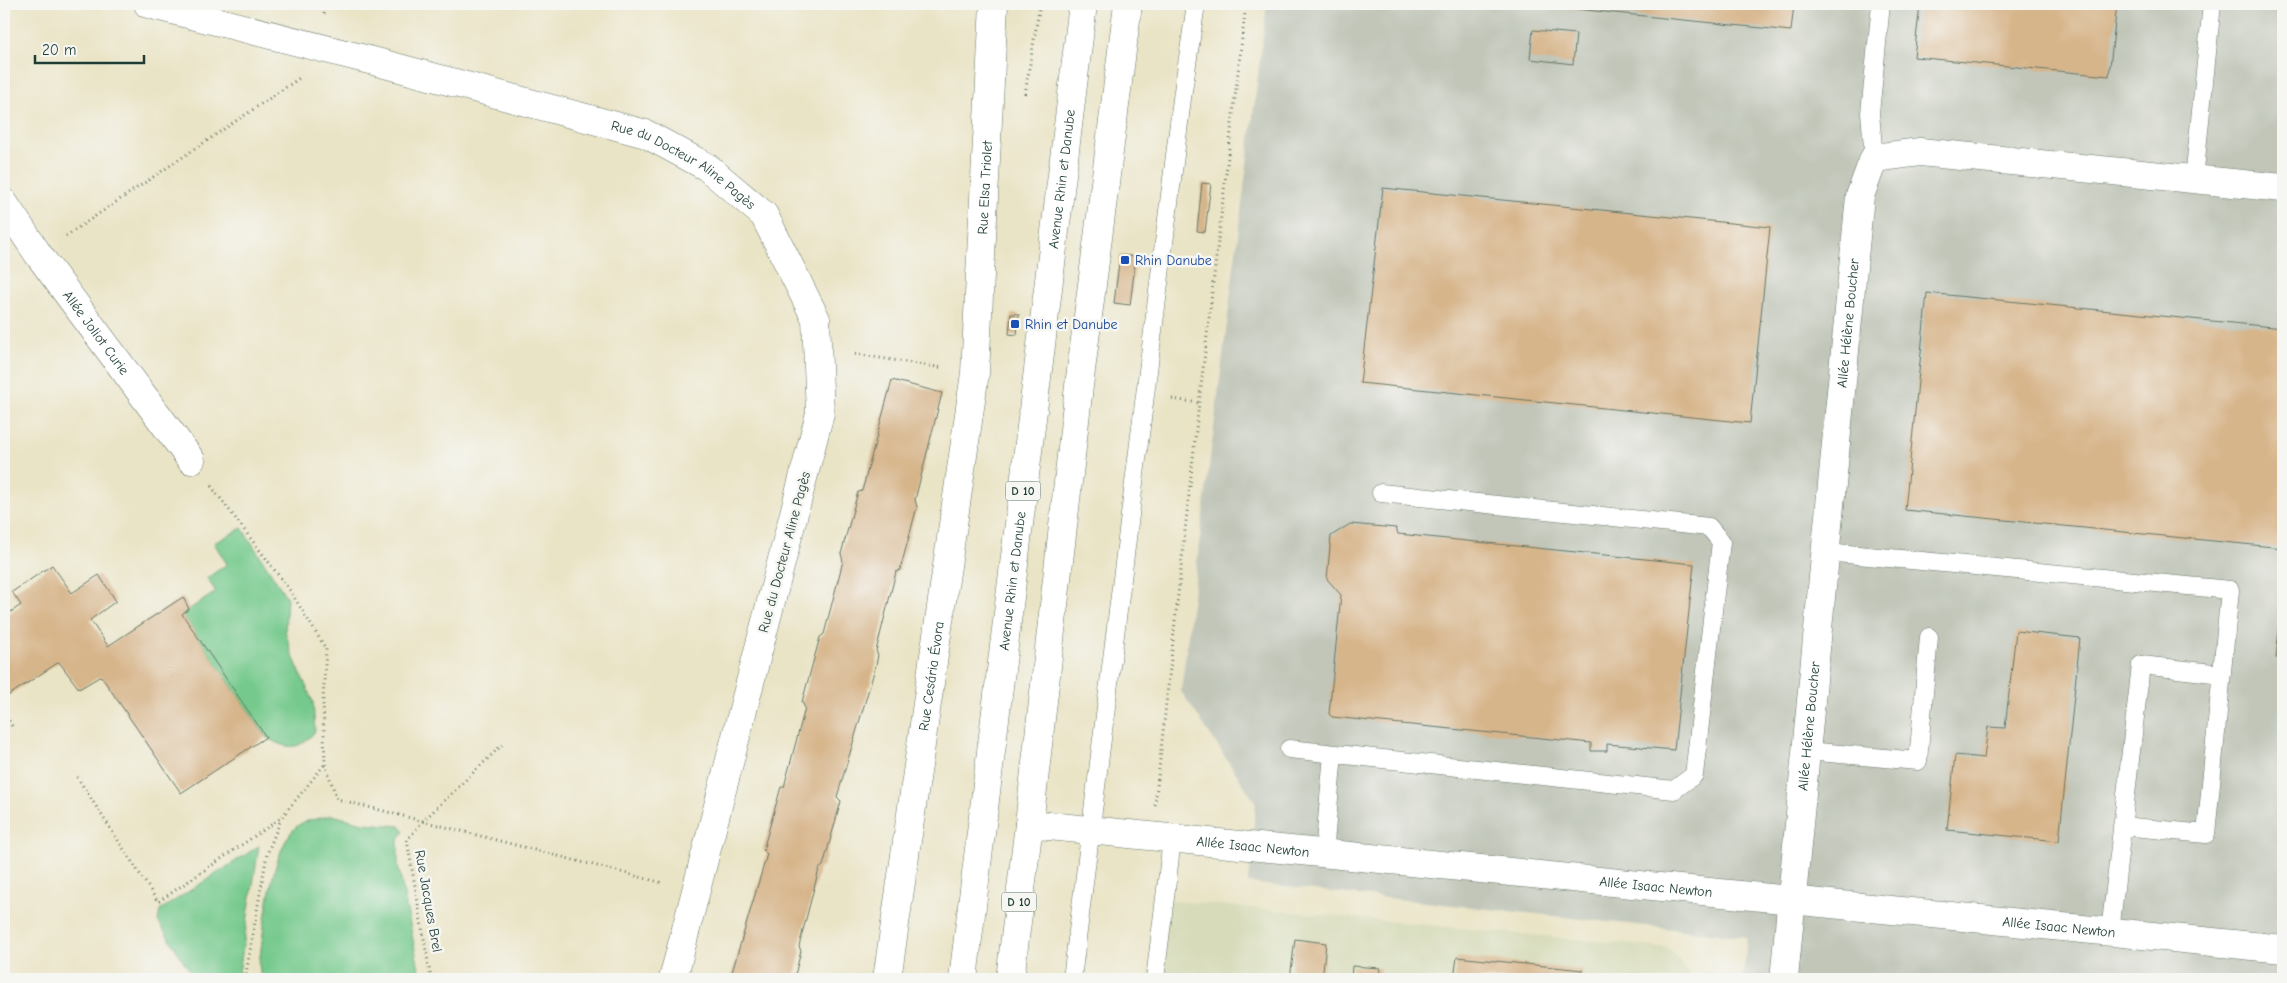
<svg xmlns="http://www.w3.org/2000/svg" width="2287" height="983" viewBox="0 0 2287 983" font-family="'Comic Neue',sans-serif">
<style>
.built{fill:#d7dbb9}
.industrial{fill:#c1c6b9}
.green{fill:#75c98c;stroke:#4a8360}
.building{fill:#d7b58b}
.lines{fill:none;stroke-linecap:round;stroke-linejoin:round}
.lane-casing{stroke:#667767;stroke-width:19}
.street-casing{stroke:#667767;stroke-width:29}
.primary-casing{stroke:#667767;stroke-width:29}
.path{stroke:#667767;stroke-width:3;stroke-dasharray:1 4;stroke-linecap:butt}
.lane{stroke:#fff;stroke-width:18}
.street{stroke:#fff;stroke-width:28}
.primary{stroke:#fff;stroke-width:28}
.transit-dot{fill:#1a4fb4;stroke:#f6f6f2;stroke-width:2}
.labels{text-anchor:middle;stroke-width:5;stroke-linejoin:round;paint-order:stroke}
.shield{fill:#f6f6f2;stroke:#60746d;stroke-width:1}
.shield-label{font-size:12px;font-weight:bold;fill:#1f3d34}
.street-label{font-size:14px;fill:#1f3d34;stroke:#f6f6f2}
.transit-label{font-size:14px;fill:#164399;stroke:#f6f6f2;text-anchor:start}
</style>
<rect width="100%" height="100%" fill="#f6f6f2"/>
<filter id="ink" filterUnits="userSpaceOnUse"><feTurbulence type="fractalNoise" baseFrequency=".02" numOctaves="2"/><feDisplacementMap in="SourceGraphic" scale="10" xChannelSelector="R" yChannelSelector="G"/><feConvolveMatrix kernelMatrix="1 2 1 2 8 2 1 2 1" color-interpolation-filters="sRGB"/></filter>
<filter id="wash" filterUnits="userSpaceOnUse"><feTurbulence type="fractalNoise" baseFrequency=".0096" numOctaves="4" result="noise"/><feDisplacementMap in="SourceGraphic" scale="20" xChannelSelector="R" yChannelSelector="G"/><feGaussianBlur stdDeviation="1.12" result="paint"/><feColorMatrix in="noise" values="0 0 0 0 0 0 0 0 0 0 0 0 0 0 0 0 0 1.4 0 .05"/><feComposite in="paint" operator="in"/></filter>
<g filter="url(#wash)">
<rect width="100%" height="100%" fill="#eae4c6"/>
<path class="built" d="M1158,899L1669,948L1694,979H1148Z"/>
<path class="industrial" d="M1267,4H2283V979H1743L1747,937L1248,883L1256,803L1181,691Z"/>
<path class="green" d="M242,528L287,598L285,631L292,654L313,702L315,731C300,751 287,750 266,737L182,614L216,592L207,578L227,564L214,543Z
M332,815L363,823L401,826L404,831L398,841V865L421,979H261L259,964C264,931 271,838 302,823C311,819 323,818 332,815Z
M259,846L238,979H195L158,921L160,910Z"/>
<g id="blocks">
<path class="building" d="M1527,4H1794L1791,31Z
M1920,4H2117L2109,76L1914,57Z
M1533,30L1576,34L1573,64L1530,59Z
M1202,183L1211,184L1205,232L1197,231Z
M1383,188L1770,227L1750,423L1360,383Z
M1120,255L1136,257L1130,305L1114,303Z
M1927,293L2283,328V548L1905,510Z
M1011,314H1019L1017,335L1009,334Z
M892,380L942,393L915,500L917,507L900,570L896,572L876,651L878,655L876,665L837,797L841,801L823,866L819,869L799,946L801,951L794,979H730L767,854L763,850L781,787H784L805,708L802,702L820,637L824,634L843,561L841,554L858,492L862,491Z
M1350,524L1396,528L1398,534L1694,564L1674,750L1607,744V751H1591V743L1332,717L1329,714L1341,595L1327,579L1331,536Z
M52,565L72,593L99,575L116,601L90,620L108,646L183,597L189,609L182,614L266,737L181,793L101,676L79,689L59,662L6,697L4,693V608L8,614L21,605L12,592Z
M2282,602H2283V659L2276,658Z
M2016,631L2080,638L2059,841L1947,830L1955,755L1984,758L1988,727L2005,728Z
M1295,939L1326,943L1322,979H1290Z
M1457,957L1583,970L1582,979H1454Z
M1352,966L1380,968L1379,979H1351Z"/>
</g>
</g>
<g filter="url(#ink)">
<use href="#blocks" fill-opacity="0" stroke="#667767" stroke-width="1"/>
<g class="lines">
<g class="lane-casing">
<path id="lane" d="M1874,158L1870,113L1881,4
M2194,179L2212,4
M1826,552L2230,590L2206,834L2122,826
M1289,749L1674,790L1694,775L1721,542L1709,527L1381,493
M1807,751L1918,761L1929,637
M1324,854L1333,754
M2110,932L2141,665L2222,674
M1072,979L1183,91L1196,4
M1155,979L1172,840"/>
</g>
<g class="street-casing">
<g id="street">
<path id="s1" d="M148,4L377,62L646,134L707,167L764,215L816,319L820,413L673,979"/>
<path id="s2" d="M4,203L38,254L191,460"/>
<path id="s3" d="M1029,824L2283,949"/>
<path id="s4" d="M887,979L975,373L994,4"/>
<path id="s5" d="M1784,979L1860,196L1874,158L1920,152L2283,188"/>
</g>
</g>
<g class="primary-casing">
<g id="primary">
<path id="s6" d="M963,979L1083,4"/>
<path d="M1010,979L1029,824L1079,386L1128,4"/>
</g>
</g>
<path class="path" d="M324,14L326,4
M1025,94L1040,4
M66,236L301,77
M855,354L943,368
M1172,399L1199,403
M211,486L289,589L326,649L323,700L325,764L337,799L663,883
M4,712L12,726
M77,777L158,902L281,818L325,764
M1155,805L1199,403L1246,4
M245,979L267,854L281,819
M431,979L407,840L423,821L502,745"/>
<use href="#lane" class="lane"/>
<use href="#street" class="street"/>
<use href="#primary" class="primary"/>
</g>
</g>
<g class="transit-dot">
<rect x="1120" y="255" width="10" height="10" rx="2.5"/>
<rect x="1010" y="319" width="10" height="10" rx="2.5"/>
</g>
<g class="labels">
<g class="shield">
<rect x="1005.5" y="481.5" width="35" height="19" rx="4"/>
<rect x="1001.5" y="892.5" width="35" height="19" rx="4"/>
</g>
<g class="shield-label">
<text x="1023" y="495">D 10</text>
<text x="1019" y="906">D 10</text>
</g>
<g class="street-label">
<text dy="5" stroke="none"><textPath href="#s1" startOffset="562">Rue du Docteur Aline Pagès</textPath></text>
<text dy="5" stroke="none"><textPath href="#s6" startOffset="806">Avenue Rhin et Danube</textPath></text>
<text dy="5" stroke="none"><textPath href="#s4" startOffset="798">Rue Elsa Triolet</textPath></text>
<text dy="5" stroke="none"><textPath href="#s5" startOffset="659">Allée Hélène Boucher</textPath></text>
<text dy="5" stroke="none"><textPath href="#s2" startOffset="159">Allée Joliot Curie</textPath></text>
<text transform="translate(784 552) rotate(-75)" y="5">Rue du Docteur Aline Pagès</text>
<text dy="5" stroke="none"><textPath href="#s6" startOffset="401">Avenue Rhin et Danube</textPath></text>
<text dy="5" stroke="none"><textPath href="#s4" startOffset="306">Rue Cesária Évora</textPath></text>
<text dy="5" stroke="none"><textPath href="#s5" startOffset="254">Allée Hélène Boucher</textPath></text>
<text dy="5" stroke="none"><textPath href="#s3" startOffset="225">Allée Isaac Newton</textPath></text>
<text dy="5" stroke="none"><textPath href="#s3" startOffset="630">Allée Isaac Newton</textPath></text>
<text transform="translate(429 901) rotate(80)" y="5">Rue Jacques Brel</text>
<text dy="5" stroke="none"><textPath href="#s3" startOffset="1035">Allée Isaac Newton</textPath></text>
</g>
<g class="transit-label">
<text x="1135" y="265">Rhin Danube</text>
<text x="1025" y="329">Rhin et Danube</text>
</g>
</g>
<rect width="2287" height="983" fill="none" stroke="#f6f6f2" stroke-width="20"/>
<path d="M35 55v8h109v-8" fill="none" stroke="#1f3d34" stroke-width="2.5"/>
<text x="42" y="55" font-size="15" fill="#1f3d34" stroke="#f6f6f2" stroke-width="4" paint-order="stroke">20 m</text>
</svg>
